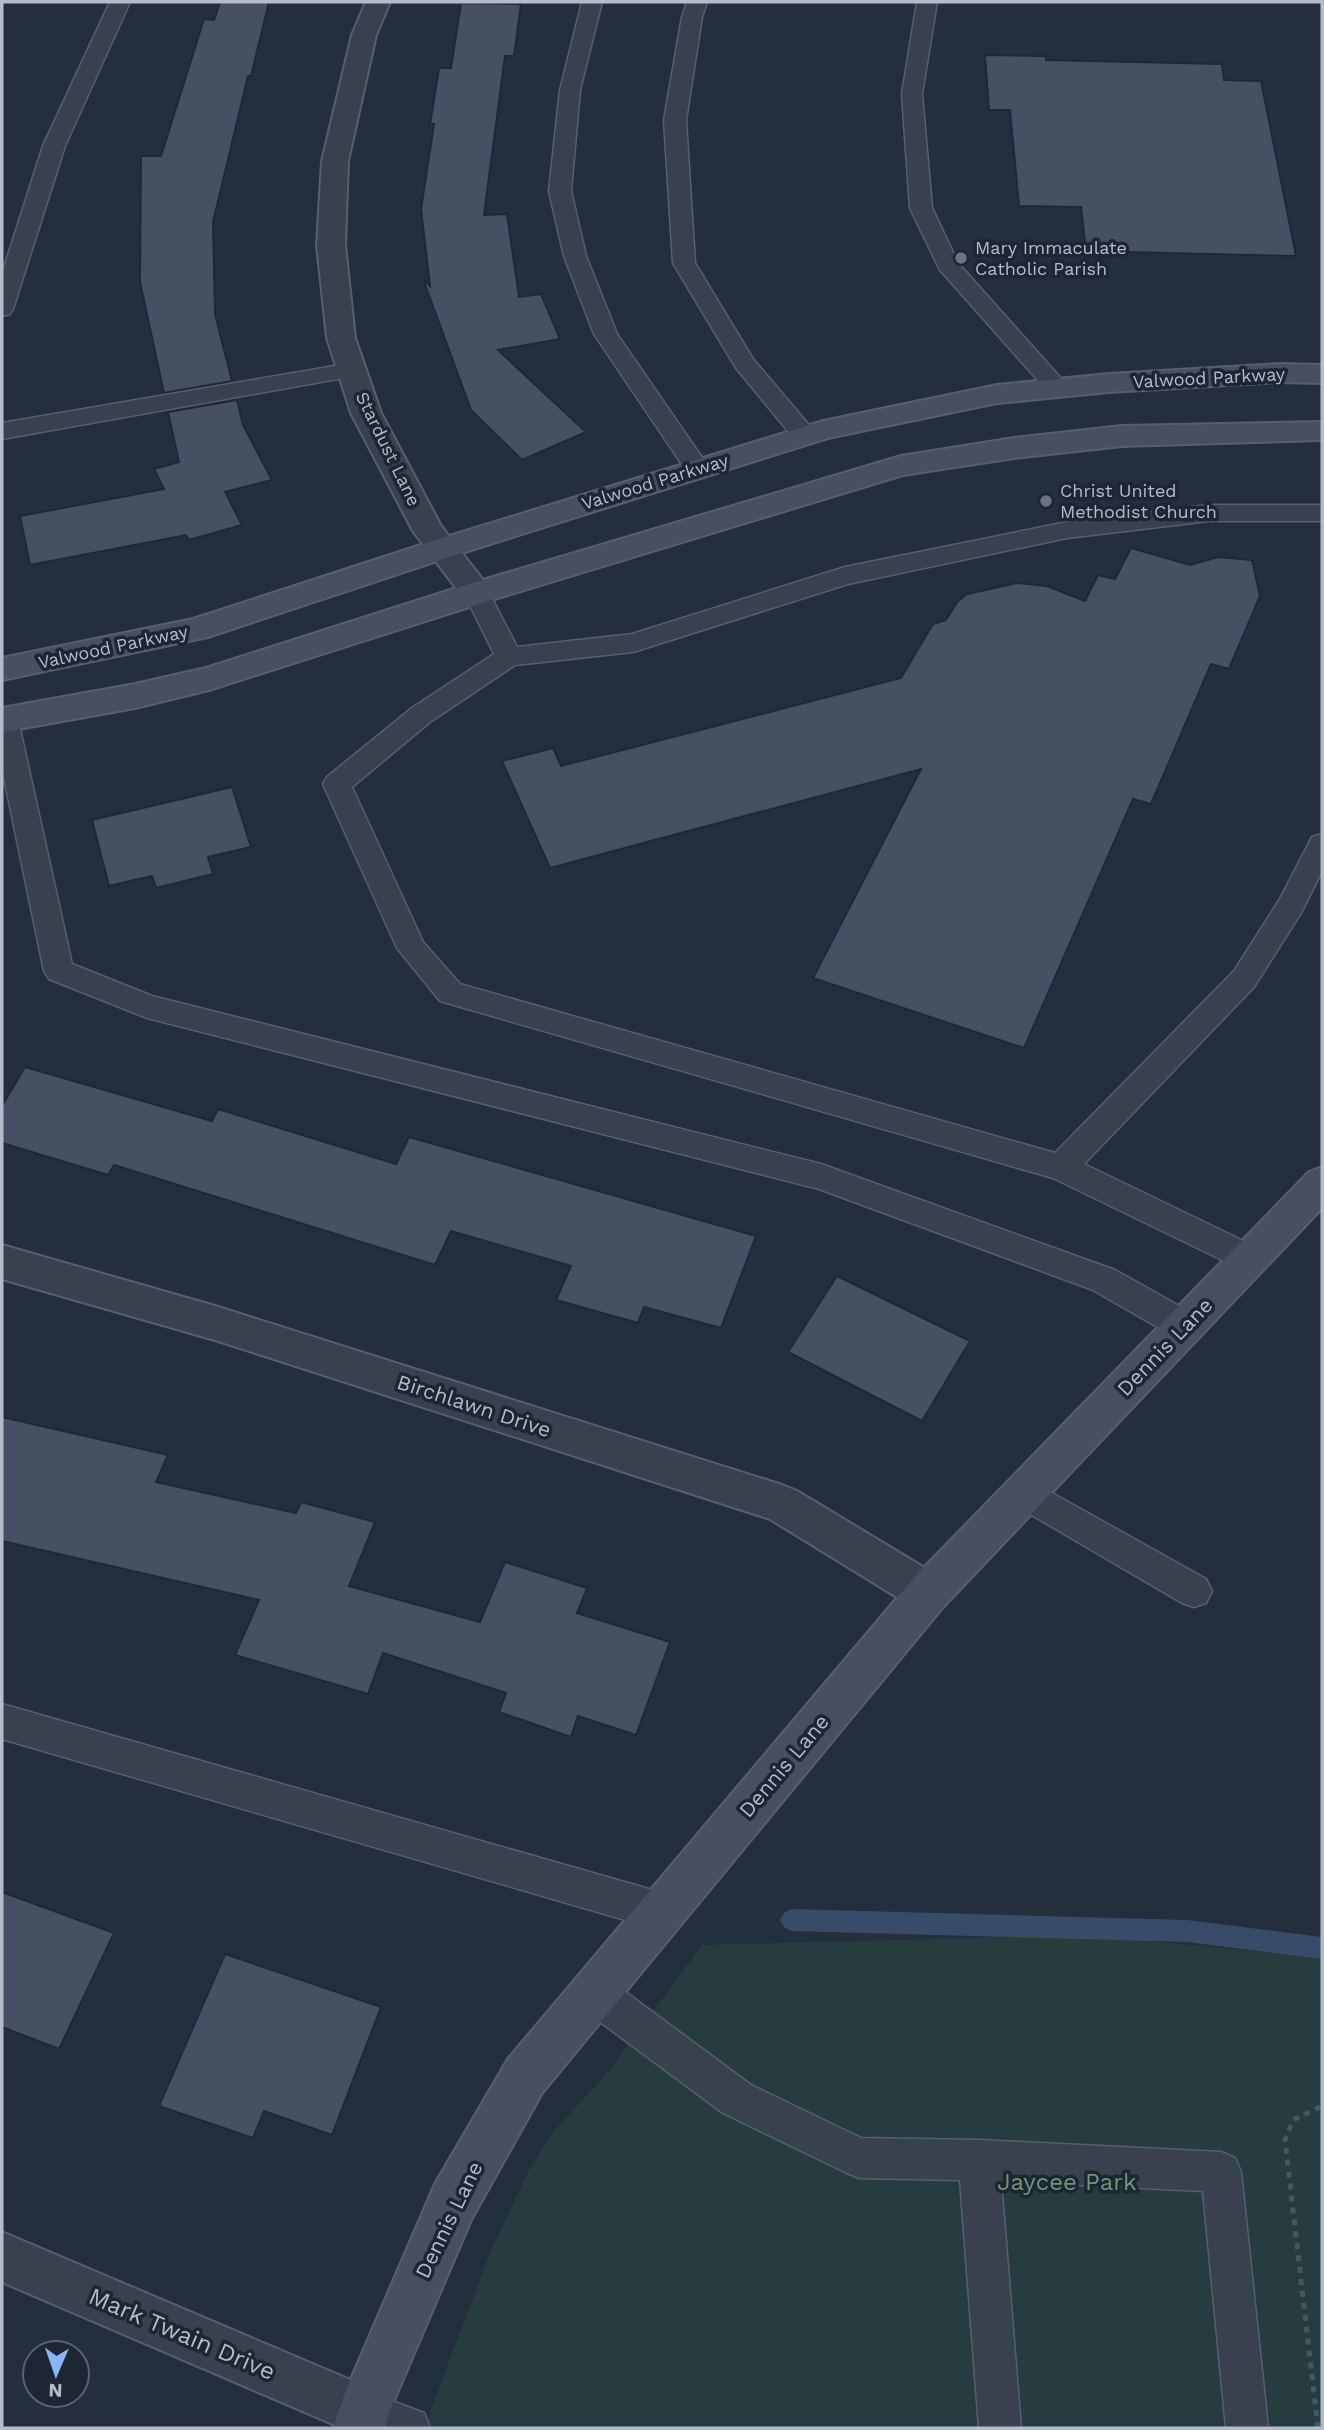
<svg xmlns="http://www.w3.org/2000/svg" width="1324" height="2430" viewBox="0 0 1324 2430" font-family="'Work Sans',sans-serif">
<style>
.green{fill:#263c3f}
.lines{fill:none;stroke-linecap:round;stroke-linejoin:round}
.stream{fill:#394c67;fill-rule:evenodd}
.building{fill:#455162;stroke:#1f2835;stroke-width:2}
.lane-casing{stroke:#565f6c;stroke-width:3}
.street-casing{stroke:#565f6c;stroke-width:4}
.secondary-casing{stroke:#565f6c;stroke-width:4}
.path{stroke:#44595c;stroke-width:5;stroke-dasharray:6 6;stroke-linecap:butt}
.lane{fill:#38414e;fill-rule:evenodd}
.street{fill:#38414e;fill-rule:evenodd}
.secondary{fill:#465061;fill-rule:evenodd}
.worship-dot{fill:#6b7280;stroke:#1d2633;stroke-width:2.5}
.labels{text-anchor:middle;stroke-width:7;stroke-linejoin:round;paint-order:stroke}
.far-poi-label{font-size:18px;fill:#b4bcc9;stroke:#1d2633;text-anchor:start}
.far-street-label{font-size:18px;fill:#b4bcc9;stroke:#1d2633}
.street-label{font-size:21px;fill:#b4bcc9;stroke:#1d2633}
.near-park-label{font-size:24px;fill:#6b9a76;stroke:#1d2633}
.near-street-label{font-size:24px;fill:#b4bcc9;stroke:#1d2633}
</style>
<rect width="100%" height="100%" fill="#242f3e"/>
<path class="green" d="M1089,1935L1322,1958V2428H424L492,2248L529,2170L554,2131L608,2072L702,1945Z"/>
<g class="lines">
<path class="stream" d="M791,1909L1187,1920L1322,1937V1959L1187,1942L791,1931L784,1927L780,1920L784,1913Z"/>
</g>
<path class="building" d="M220,2H269L251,76H248L213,222L215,314L232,381L164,393L140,282L141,156H161L204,19L214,20Z
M461,3L521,4L514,56H505L484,215L507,214L519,297L541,294L560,339L498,350L586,432L522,460L471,410L423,279L430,286L421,209L434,124H430L439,68H451Z
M985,55L1046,56V60L1222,64L1224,80L1261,81L1296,256L1086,251L1081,207L1019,206L1010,110H989Z
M237,400L243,425L272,480L225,492L242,525L189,540L186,535L30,565L20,516L164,489L154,469L179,462L168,412Z
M1131,548L1190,565L1218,557L1252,560L1260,596L1229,669L1211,664L1151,804L1133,799L1024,1048L813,978L921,769L550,868L502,761L553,748L561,766L901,678L933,624L946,620L957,602L967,594L1017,583L1047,586L1085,601L1098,575L1115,579Z
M232,787L251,847L208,857L213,874L156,888L152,876L109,886L92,820Z
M25,1067L212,1121L218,1109L396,1164L409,1137L756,1236L721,1328L644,1307L638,1323L556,1300L571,1266L451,1231L435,1265L114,1165L108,1175L2,1143V1106Z
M837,1276L970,1341L922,1421L788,1352Z
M2,1417L168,1455L156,1482L296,1513L301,1502L375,1522L349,1586L480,1622L505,1562L587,1588L577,1613L670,1642L636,1735L578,1716L571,1737L499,1712L506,1693L383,1653L368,1694L235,1655L259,1600L2,1541Z
M2,1892L114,1933L59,2049L2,2027Z
M225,1954L381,2007L332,2135L264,2111L253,2138L159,2106Z"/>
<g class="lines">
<g class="lane-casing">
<path id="lane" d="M110,2H130L65,146L13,309L10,314L2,316V274L43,146Z
M582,2H602L580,90L571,191L586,256L617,334L710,469L707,475L698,477L689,475L594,334L564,256L549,191L560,90Z
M687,2H707L702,17L686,120L695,263L753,359L814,431L817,436L814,441L805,444L796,441L736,368L673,263L664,120L682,17Z
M917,2H937L922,94L932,208L958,263L1066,384L1070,389L1066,394L1058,396L1050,394L940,270L910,208L902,94Z
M352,363L360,365L364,370L360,375L2,439V423Z
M1209,505H1322V521H1209L1067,538L848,584L633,652L515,665L430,722L352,787L423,942L460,984L1055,1153L1234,971L1280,899L1312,837L1322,834V871L1301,913L1254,987L1084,1164L1260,1249L1265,1259L1260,1269L1249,1273L1053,1178L440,1001L397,948L323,784L327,777L412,708L494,654L464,593L468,587L477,584L486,587L517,647L632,634L845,567L1067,522Z
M5,710L14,713L18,720L72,964L152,996L821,1164L1115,1270L1197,1316L1201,1326L1197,1336L1185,1340L1173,1336L1093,1290L819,1189L147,1018L49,979L44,971L2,768V711Z
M1025,1478L1206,1579L1212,1591L1206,1603L1194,1607L1182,1603L1013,1504L1008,1493L1013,1482Z
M2,1704L663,1893L676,1899L682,1912L676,1925L663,1931L2,1739Z
M594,1974L608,1979L751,2085L861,2138L979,2140L1221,2152L1235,2158L1241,2172L1268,2428H1226L1203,2191L1001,2181L1021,2428H979L960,2180L859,2178L845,2172L723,2113L580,2007L575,1993L580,1979Z
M363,2390L424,2413L430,2428L348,2426L342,2411L348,2396Z"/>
</g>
<g class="street-casing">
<path id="street" d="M366,2H390L376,35L348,161L345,245L355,338L381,413L441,526L493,593L488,601L477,604L466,601L413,531L351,413L327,338L317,245L322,161L352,35Z
M2,1245L215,1306L782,1485L797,1491L943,1579L949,1593L943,1607L928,1613L913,1607L770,1519L215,1340L2,1279Z
M2,2232L381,2393L389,2411L382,2428H342L2,2282Z"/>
</g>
<g class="secondary-casing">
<path id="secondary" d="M1280,364L1322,365V383L1280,382L1109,392L997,403L828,438L452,556L208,637L2,680V658L193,619L430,542L823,421L997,385L1109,374Z
M1322,422V440L1122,446L1014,458L903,475L488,601L209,690L135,708L2,732V708L135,684L206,668L466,585L901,456L1014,438L1122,426Z
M1322,1167V1208L943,1607L542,2093L471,2220L389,2412L385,2428H333L345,2393L435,2184L508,2059L913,1579L1309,1172Z"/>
</g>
<path class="path" d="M1318,2428L1285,2140L1293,2120L1322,2106"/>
<use href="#lane" class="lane"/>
<use href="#street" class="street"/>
<use href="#secondary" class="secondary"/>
</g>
<g class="worship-dot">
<circle cx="961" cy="258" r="7"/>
<circle cx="1046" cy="501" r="7"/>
</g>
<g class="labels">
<g class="far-poi-label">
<text x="975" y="254">Mary Immaculate<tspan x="975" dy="21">Catholic Parish</tspan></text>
<text x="1060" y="497">Christ United<tspan x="1060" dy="21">Methodist Church</tspan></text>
</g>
<g class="far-street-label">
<text transform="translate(1209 378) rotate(-3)" y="6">Valwood Parkway</text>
<text transform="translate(388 449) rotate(64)" y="6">Stardust Lane</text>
<text transform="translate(655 482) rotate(-17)" y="6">Valwood Parkway</text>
<text transform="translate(113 647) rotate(-12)" y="6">Valwood Parkway</text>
</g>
<g class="street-label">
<text transform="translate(1165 1347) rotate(-46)" y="7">Dennis Lane</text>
<text transform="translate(474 1406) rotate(18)" y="7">Birchlawn Drive</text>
<text transform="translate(784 1766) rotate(-50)" y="7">Dennis Lane</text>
<text transform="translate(449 2220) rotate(-64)" y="7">Dennis Lane</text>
</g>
<g class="near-park-label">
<text x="1067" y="2190">Jaycee Park</text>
</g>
<g class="near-street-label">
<text transform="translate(182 2334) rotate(23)" y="8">Mark Twain Drive</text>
</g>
</g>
<rect width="1324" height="2430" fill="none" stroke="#b4bcc9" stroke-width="7"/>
<g transform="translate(56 2374) rotate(182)"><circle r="33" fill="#1d2633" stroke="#59626f" stroke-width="2"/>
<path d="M0-5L12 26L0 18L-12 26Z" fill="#8ab4f8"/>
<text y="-10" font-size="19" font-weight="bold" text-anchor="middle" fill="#b4bcc9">N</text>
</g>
</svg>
